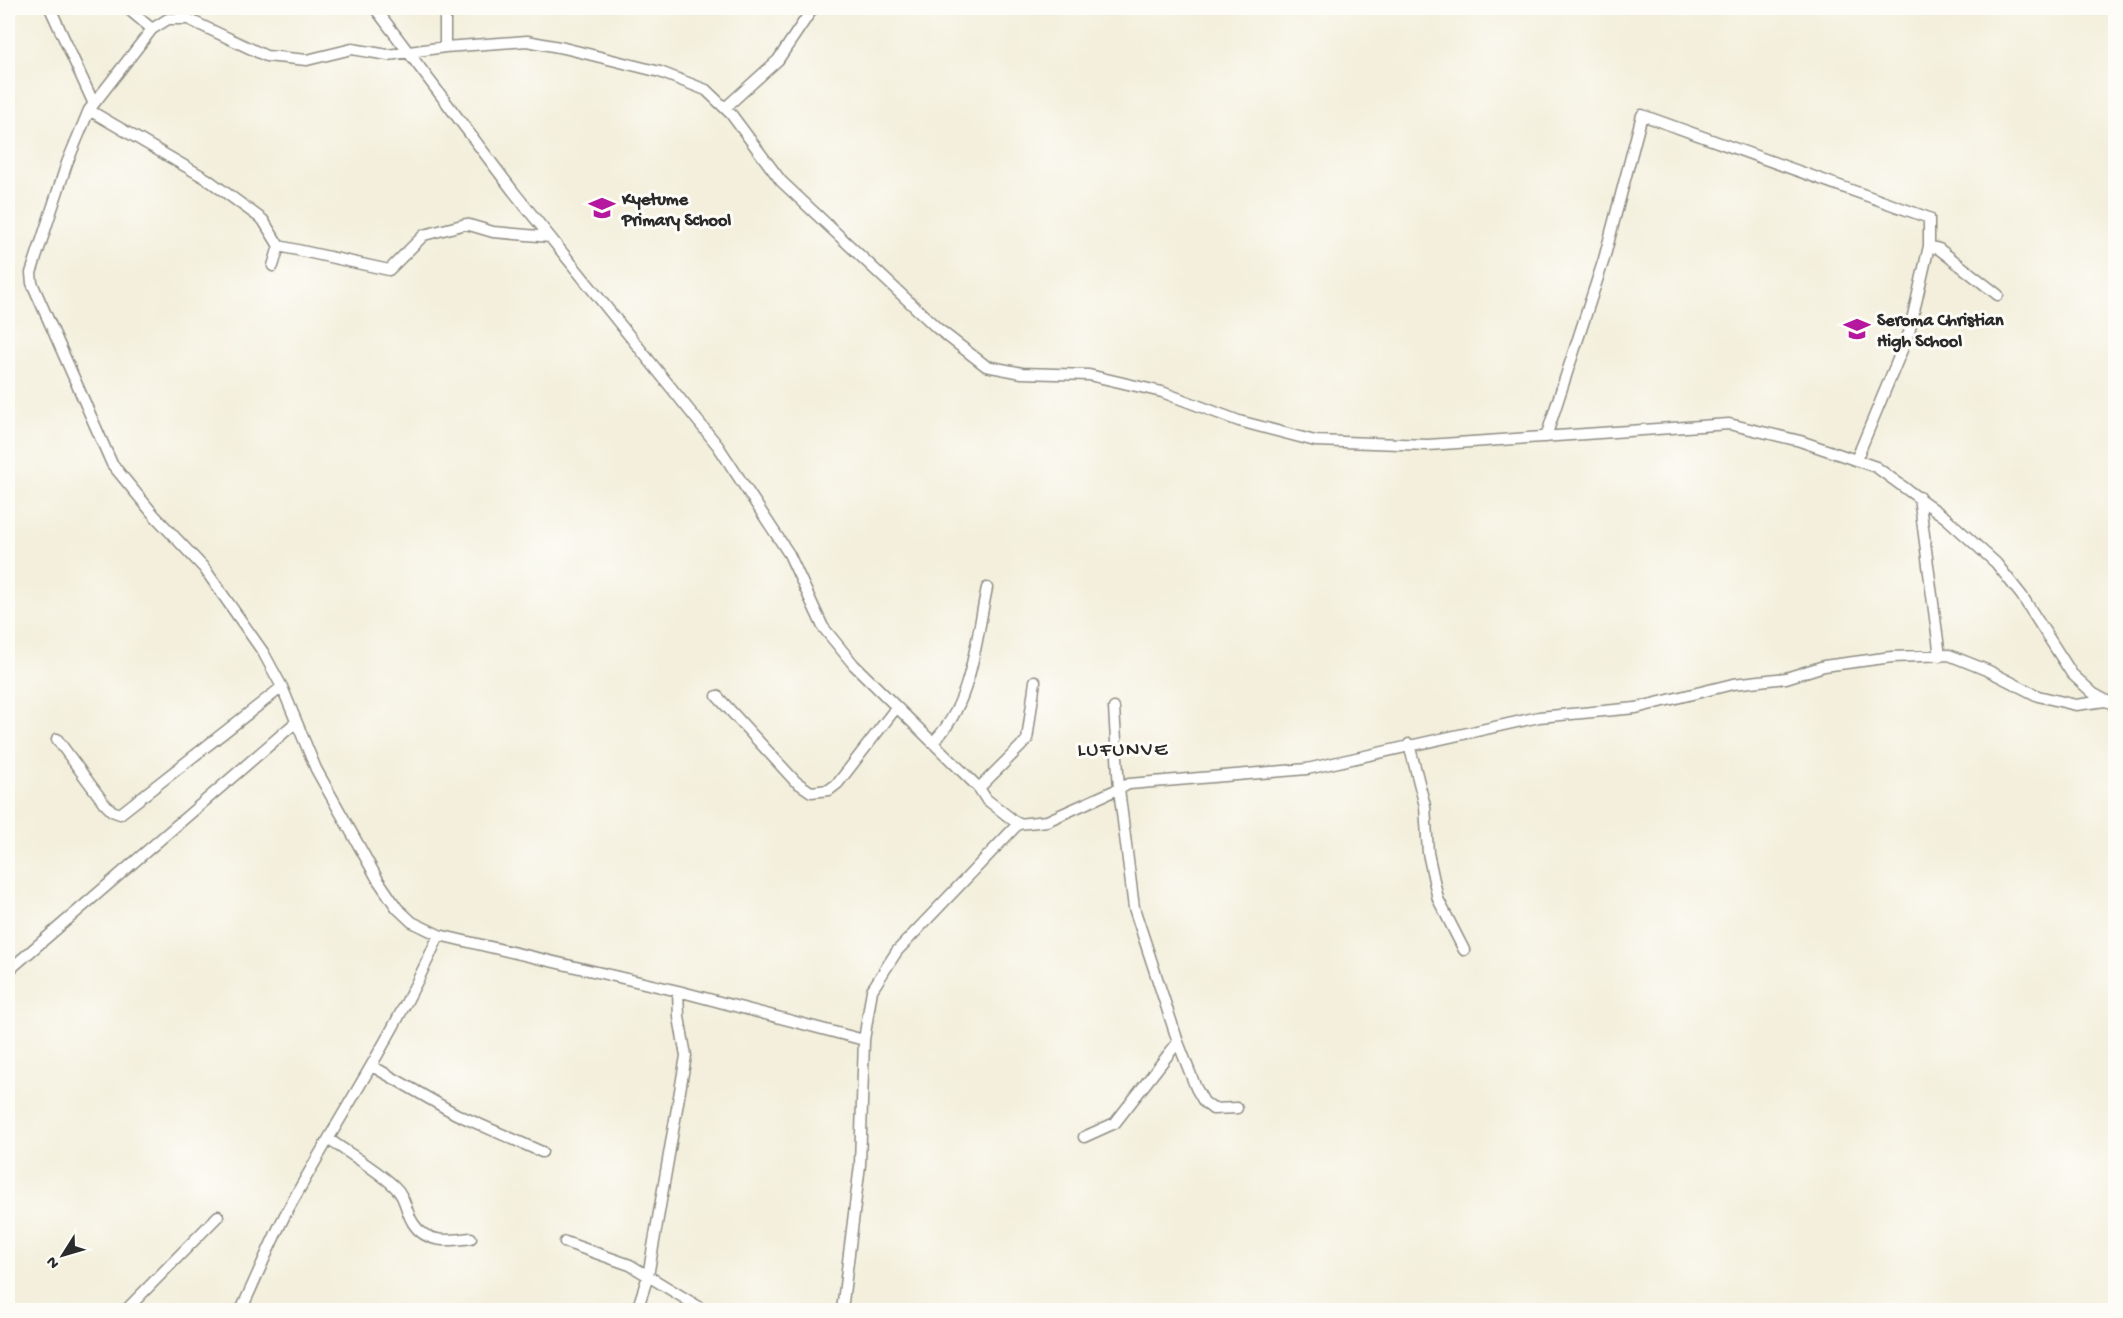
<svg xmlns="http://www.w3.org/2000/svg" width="2123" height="1318" viewBox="0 0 2123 1318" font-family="'Gochi Hand',sans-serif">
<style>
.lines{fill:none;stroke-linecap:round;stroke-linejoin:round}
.minor-casing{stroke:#8f8d84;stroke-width:13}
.minor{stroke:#fff;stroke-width:10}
.labels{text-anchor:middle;stroke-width:6;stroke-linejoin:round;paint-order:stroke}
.poi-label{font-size:18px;font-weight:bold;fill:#2b2b2b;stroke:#fdfcf7;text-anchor:start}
.quarter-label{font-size:21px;letter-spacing:1.5px;fill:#2b2b2b;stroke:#fdfcf7}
</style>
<rect width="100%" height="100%" fill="#fdfcf7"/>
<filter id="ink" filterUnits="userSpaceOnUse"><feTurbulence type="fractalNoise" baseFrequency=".0167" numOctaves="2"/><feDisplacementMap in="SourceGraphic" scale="12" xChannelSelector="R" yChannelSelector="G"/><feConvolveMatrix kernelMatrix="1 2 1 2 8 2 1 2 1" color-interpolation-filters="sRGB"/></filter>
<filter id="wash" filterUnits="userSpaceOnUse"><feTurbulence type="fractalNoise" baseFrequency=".008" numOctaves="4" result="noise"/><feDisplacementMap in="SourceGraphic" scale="24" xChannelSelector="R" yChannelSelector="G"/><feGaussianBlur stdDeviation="1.35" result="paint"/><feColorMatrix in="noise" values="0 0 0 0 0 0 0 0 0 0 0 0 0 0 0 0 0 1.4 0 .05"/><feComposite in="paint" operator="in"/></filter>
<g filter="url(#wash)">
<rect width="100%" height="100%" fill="#f3efdc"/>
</g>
<g filter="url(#ink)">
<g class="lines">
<g class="minor-casing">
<path id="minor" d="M50,8L93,102
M127,8L152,29L168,19H188L266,56L307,60L352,49L388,55L445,47L527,41L564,48L660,72L706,90L731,114L781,181L937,328L986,366L1022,373L1089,375L1162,392L1239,421L1315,441L1428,445L1729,424L1800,441L1876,467L1946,518L1996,563L2022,596L2072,674L2094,694L2116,706
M375,8L513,191L718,446L789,554L823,627L854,665L979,788L986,799L1018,824L1047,821L1129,784L1307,769L1539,717L1636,708L1733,684L1786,678L1824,666L1892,657L1949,655L1989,671L2038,696L2076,705L2105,701
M445,8V47
M152,29L89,110L67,163L31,273L32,283L112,464L154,515L204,568L263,652L282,687L316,769L378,880L397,908L412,922L439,935L678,991L864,1040
M725,108L778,60L813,8
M89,110L207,179L263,220L279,246L273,266
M279,246L389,270L424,235L466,224L493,232L550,237
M1929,246L1939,249L1998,295
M1546,437L1604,259L1642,115L1929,218V246L1909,333L1856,460
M1919,497L1940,656
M717,696L795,781L811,792L829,790L838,783L896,708
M1114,708L1119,789L1134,908L1178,1042L1196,1088L1204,1102L1213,1109L1237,1108
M57,739L104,803L112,811L120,814L282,687
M933,742C972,706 976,638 987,588
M1409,744L1425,806L1428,853L1438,899L1464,950
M979,788L1027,740L1035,681
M8,971L295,723
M372,1066L456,1114L542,1152
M1084,1137L1115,1123L1178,1042
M330,1140C351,1155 376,1169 394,1186C406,1197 405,1210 413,1223C426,1244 450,1241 471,1238
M565,1242L630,1265L704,1310
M126,1310L218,1216
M241,1310C256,1279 269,1246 285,1215C336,1121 396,1033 439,935
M637,1310L648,1276L686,1056L679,1017L678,991
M842,1310L860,1165L864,1040L872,990L897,951L1018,824"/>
</g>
<use href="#minor" class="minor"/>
</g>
</g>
<defs>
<g id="school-bare" transform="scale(2.07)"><path d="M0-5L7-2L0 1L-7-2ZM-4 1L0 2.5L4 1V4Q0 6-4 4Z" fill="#b5179e" stroke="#fdfcf7" stroke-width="2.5" paint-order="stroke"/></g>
</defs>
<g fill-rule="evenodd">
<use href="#school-bare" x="602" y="208"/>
<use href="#school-bare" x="1857" y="329"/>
</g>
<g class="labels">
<g class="poi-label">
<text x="622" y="204">Kyetume<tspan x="622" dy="21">Primary School</tspan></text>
<text x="1877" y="325">Seroma Christian<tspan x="1877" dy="21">High School</tspan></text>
</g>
<g class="quarter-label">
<text x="1123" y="755">LUFUNVE</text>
</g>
</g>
<rect width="2123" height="1318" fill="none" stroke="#fdfcf7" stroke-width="30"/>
<g transform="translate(63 1255) rotate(233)" stroke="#fdfcf7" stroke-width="4.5" paint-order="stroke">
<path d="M0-4.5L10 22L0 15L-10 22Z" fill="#2b2b2b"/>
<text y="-9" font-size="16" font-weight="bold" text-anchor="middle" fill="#2b2b2b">N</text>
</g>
</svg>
